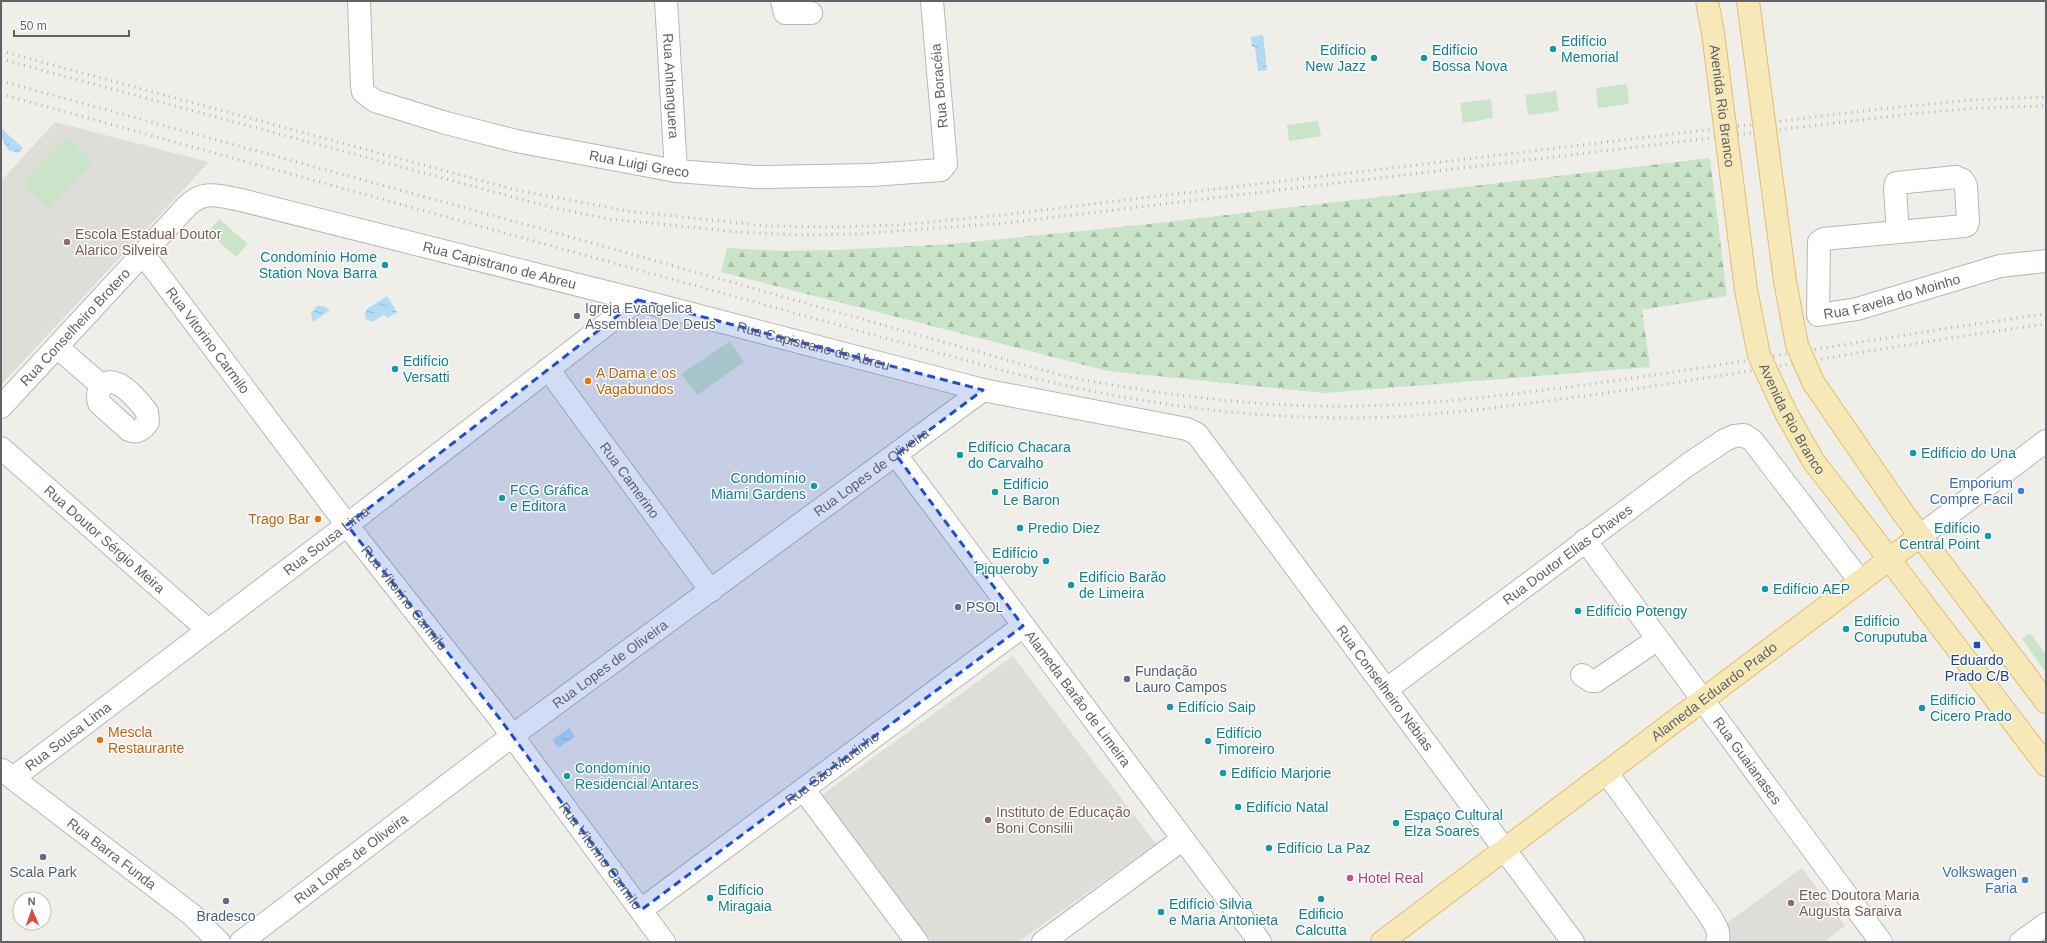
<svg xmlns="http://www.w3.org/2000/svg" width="2047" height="943" viewBox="0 0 2047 943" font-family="Helvetica,sans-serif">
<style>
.education{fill:#dfddd7}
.forest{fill:url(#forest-firs)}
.garden{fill:#c9e4c8}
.water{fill:url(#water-ripples)}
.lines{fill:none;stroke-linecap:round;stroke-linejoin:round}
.minor-casing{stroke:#b5b8bb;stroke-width:24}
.major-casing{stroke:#e1bd70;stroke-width:24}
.minor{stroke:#fff;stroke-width:22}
.major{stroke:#f6e9b7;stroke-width:22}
.rail{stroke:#b4b5b5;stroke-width:3;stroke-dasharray:1 5;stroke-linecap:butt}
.major-bridge-casing{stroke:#e1bd70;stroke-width:24;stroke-linecap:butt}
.major-bridge{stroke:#f6e9b7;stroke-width:22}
.marked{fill:#1d4ed8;fill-opacity:0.2;stroke:#1d4ed8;stroke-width:3;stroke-dasharray:8 5;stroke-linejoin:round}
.culture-dot{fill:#0f9aa8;stroke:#fff;stroke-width:1.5}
.education-dot{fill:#8d6e63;stroke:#fff;stroke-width:1.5}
.worship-dot{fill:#6b7280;stroke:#fff;stroke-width:1.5}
.food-dot{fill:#e8710a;stroke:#fff;stroke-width:1.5}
.shop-dot{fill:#3f7fe0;stroke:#fff;stroke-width:1.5}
.service-dot{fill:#5c6f8a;stroke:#fff;stroke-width:1.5}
.transit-dot{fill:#1a4fb4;stroke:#fff;stroke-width:1.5}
.hotel-dot{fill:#d1479c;stroke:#fff;stroke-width:1.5}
.labels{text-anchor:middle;stroke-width:3;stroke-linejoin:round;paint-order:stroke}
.culture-label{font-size:14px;fill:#0d838f;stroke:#fff;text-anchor:start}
.street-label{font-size:14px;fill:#606367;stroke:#fff}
.education-label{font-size:14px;fill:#785e54;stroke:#fff;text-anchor:start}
.worship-label{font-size:14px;fill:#5b616d;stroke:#fff;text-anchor:start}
.food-label{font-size:14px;fill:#c56008;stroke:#fff;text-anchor:start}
.shop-label{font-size:14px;fill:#366cbe;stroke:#fff;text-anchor:end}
.service-label{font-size:14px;fill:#4e5e75;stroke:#fff;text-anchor:start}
.transit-label{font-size:14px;fill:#164399;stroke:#fff}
.hotel-label{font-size:14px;fill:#b23c85;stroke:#fff;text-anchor:start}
</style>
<defs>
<pattern id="forest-firs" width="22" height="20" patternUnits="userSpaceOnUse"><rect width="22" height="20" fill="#c9e4c8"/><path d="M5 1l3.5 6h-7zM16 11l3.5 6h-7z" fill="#a7bca6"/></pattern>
<pattern id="water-ripples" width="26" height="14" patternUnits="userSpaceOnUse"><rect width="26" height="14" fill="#b3dbf5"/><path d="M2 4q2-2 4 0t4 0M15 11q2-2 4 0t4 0" fill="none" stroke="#95b5ca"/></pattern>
</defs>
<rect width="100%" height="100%" fill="#f0eee9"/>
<path class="education" d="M55,122L209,162L1,385V181Z
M1013,656L1156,844L1018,942H932L819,797Z
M1802,868L1845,926L1824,942H1731L1720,928Z"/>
<path class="forest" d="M1710,158L1727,296L1642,310L1650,367L1324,393L1108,371L721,272L727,248L780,251L835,250L952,244L1141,225Z"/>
<path class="garden" d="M1627,84L1629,104L1598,108L1596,88Z
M1556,91L1559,111L1528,115L1525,95Z
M1491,99L1493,118L1463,123L1460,103Z
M1318,121L1321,136L1289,141L1287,125Z
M66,137L93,162L49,209L22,184Z
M219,219L248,244L236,257L208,232Z
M730,341L744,362L697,395L681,374Z
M2030,633L2046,654V673L2022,639Z"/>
<path class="water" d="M1263,35L1267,70L1258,71L1255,47H1252L1251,37Z
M1,128L23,148L18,153L8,150L1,137Z
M387,296L397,312L388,318L383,315L372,322L366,319L365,313L367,309Z
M317,306H323L330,310L313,322L311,313Z
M569,728L575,737L558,748L552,740Z"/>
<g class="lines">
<g class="minor-casing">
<g id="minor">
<path id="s1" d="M359,1L362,86L363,92L375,101L446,123L516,141L676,171L756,177L871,175L941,170L946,164L932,1"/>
<path id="s2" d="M666,1L676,171"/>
<path d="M782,1L785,13H811"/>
<path id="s3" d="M1898,232L1895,189L1896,183L1956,177L1963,180L1966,186L1968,222L1967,225L1964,226L1823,239L1819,242L1818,315L1857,309L2000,266L2046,261"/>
<path id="s4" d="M143,254L347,525L500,719L664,942"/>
<path d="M57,347L102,386"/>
<path id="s5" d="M548,369L711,591"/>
<path d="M110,382C123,382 140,402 147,412L148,422C143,429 138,434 129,430L99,403C96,393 100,384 110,382Z"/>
<path id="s6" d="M1,407L187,206C204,189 220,196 241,200L638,300L983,390L1187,429L1197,434L1573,942"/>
<path id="s7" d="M1,448L208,630"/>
<path id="s8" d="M896,455L1260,942"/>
<path d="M1920,536L2046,441"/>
<path id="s9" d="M1585,540L1881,942"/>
<path d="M1582,675L1591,681H1596L1658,639"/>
<path id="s10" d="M1387,689L1689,464L1725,440L1734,436L1744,435L1753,441L1860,581"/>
<path id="s11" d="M2,770L191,914L219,942"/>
<path d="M1607,773L1708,913C1713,922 1722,932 1717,942"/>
<path id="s12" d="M13,778L347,525L638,300"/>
<path d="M804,790L917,942"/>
<path id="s13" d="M641,910L1023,626"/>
<path id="s14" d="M241,942L512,736L983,390"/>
<path d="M1043,942L1183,839"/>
<path d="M2021,942L2046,924"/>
</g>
</g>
<g class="major-casing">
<g id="major">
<path d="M1903,513L2046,702"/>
<path d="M1870,534L2046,765"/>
<path id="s15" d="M1382,942L1920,536"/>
</g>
</g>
<use href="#minor" class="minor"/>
<use href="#major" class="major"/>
<path class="rail" d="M1,51L516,190L628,211L767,226L831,227L899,225L1009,214L1889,108L1972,100L2046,97
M1,59L550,207L609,219L739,232L798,235L857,234L1006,223L1910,114L1977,108L2046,106
M1,81L564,235L1064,376C1146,392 1237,405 1321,406C1408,408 1497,396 1584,385C1738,364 1891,335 2046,314
M1,94L1001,370C1127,403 1259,422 1389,417C1455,414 1520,404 1585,396C1739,375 1892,345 2046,324"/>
<g class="major-bridge-casing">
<g id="major-bridge">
<path id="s16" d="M1707,1L1713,33L1746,290L1759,355L1786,413L1814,462L1870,534"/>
<path d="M1748,1L1785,281L1797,345L1813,382L1903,513"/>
</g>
</g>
<use href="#major-bridge" class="major-bridge"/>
</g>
<path class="marked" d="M638,300L983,390L896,455L1023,626L641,910L500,719L347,525Z"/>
<g class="culture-dot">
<circle cx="1553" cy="49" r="4"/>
<circle cx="1374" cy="58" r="4"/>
<circle cx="1424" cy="58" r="4"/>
<circle cx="385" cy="265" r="4"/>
<circle cx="395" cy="369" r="4"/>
<circle cx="1913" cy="453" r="4"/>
<circle cx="960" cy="455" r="4"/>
<circle cx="814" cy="486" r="4"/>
<circle cx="995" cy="492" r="4"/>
<circle cx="502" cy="498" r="4"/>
<circle cx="1020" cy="528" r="4"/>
<circle cx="1988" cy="536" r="4"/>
<circle cx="1046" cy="561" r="4"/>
<circle cx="1071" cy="585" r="4"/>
<circle cx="1765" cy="589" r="4"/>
<circle cx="1578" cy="611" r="4"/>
<circle cx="1846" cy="629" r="4"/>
<circle cx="1170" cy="707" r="4"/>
<circle cx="1922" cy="708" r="4"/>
<circle cx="1208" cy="741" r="4"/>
<circle cx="1223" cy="773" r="4"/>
<circle cx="567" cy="776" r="4"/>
<circle cx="1238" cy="807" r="4"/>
<circle cx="1396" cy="823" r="4"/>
<circle cx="1269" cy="848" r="4"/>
<circle cx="710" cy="898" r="4"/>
<circle cx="1321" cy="899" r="4"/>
<circle cx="1161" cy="912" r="4"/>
</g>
<g class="education-dot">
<circle cx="67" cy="242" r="4"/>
<circle cx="988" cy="820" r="4"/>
<circle cx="1791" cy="903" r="4"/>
</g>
<circle class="worship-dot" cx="577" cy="316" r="4"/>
<g class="food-dot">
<circle cx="588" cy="381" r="4"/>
<circle cx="318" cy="519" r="4"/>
<circle cx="100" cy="740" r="4"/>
</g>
<g class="shop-dot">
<circle cx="2021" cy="491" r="4"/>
<circle cx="2025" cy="880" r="4"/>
</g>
<g class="service-dot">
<circle cx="958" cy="607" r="4"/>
<circle cx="1127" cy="679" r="4"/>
<circle cx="43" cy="857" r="4"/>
<circle cx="226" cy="901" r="4"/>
</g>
<rect class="transit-dot" x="1973" y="641" width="8" height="8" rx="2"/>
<circle class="hotel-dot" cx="1350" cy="878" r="4"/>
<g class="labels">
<g class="culture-label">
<text x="1561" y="46">Edifício<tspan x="1561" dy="16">Memorial</tspan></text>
<text x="1366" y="55" text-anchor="end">Edifício<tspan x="1366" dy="16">New Jazz</tspan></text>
<text x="1432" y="55">Edifício<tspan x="1432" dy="16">Bossa Nova</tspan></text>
<text x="377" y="262" text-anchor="end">Condomínio Home<tspan x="377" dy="16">Station Nova Barra</tspan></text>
<text x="403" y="366">Edifício<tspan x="403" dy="16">Versatti</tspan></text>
<text x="968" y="452">Edifício Chacara<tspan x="968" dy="16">do Carvalho</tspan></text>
<text x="1921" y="458">Edifício do Una</text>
<text x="806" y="483" text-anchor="end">Condomínio<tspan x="806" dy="16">Miami Gardens</tspan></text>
<text x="1003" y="489">Edifício<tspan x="1003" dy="16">Le Baron</tspan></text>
<text x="510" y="495">FCG Gráfica<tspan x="510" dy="16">e Editora</tspan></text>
<text x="1028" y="533">Predio Diez</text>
<text x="1980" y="533" text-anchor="end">Edifício<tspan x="1980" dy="16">Central Point</tspan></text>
<text x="1038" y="558" text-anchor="end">Edifício<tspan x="1038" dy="16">Piqueroby</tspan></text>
<text x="1079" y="582">Edifício Barão<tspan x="1079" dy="16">de Limeira</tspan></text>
<text x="1773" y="594">Edifício AEP</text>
<text x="1586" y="616">Edifício Potengy</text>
<text x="1854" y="626">Edifício<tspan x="1854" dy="16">Coruputuba</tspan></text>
<text x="1930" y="705">Edifício<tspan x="1930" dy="16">Cicero Prado</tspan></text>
<text x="1178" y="712">Edifício Saip</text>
<text x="1216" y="738">Edifício<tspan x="1216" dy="16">Timoreiro</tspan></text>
<text x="575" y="773">Condomínio<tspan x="575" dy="16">Residencial Antares</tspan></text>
<text x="1231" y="778">Edifício Marjorie</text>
<text x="1246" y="812">Edifício Natal</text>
<text x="1404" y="820">Espaço Cultural<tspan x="1404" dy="16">Elza Soares</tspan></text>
<text x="1277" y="853">Edifício La Paz</text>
<text x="718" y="895">Edifício<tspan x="718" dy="16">Miragaia</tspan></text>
<text x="1169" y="909">Edifício Silvia<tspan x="1169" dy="16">e Maria Antonieta</tspan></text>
<text x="1321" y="919" text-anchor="middle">Edificio<tspan x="1321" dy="16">Calcutta</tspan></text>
</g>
<g class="street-label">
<text dy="5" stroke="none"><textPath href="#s2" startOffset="85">Rua Anhanguera</textPath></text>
<text transform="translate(939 86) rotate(-95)" y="5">Rua Boracéia</text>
<text dy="5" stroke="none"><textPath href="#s16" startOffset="106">Avenida Rio Branco</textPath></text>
<text dy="5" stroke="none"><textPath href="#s1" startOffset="378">Rua Luigi Greco</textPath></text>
<text dy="5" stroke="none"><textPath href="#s6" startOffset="598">Rua Capistrano de Abreu</textPath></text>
<text dy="5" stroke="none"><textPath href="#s3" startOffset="462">Rua Favela do Moinho</textPath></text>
<text dy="5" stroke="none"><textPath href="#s6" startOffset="109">Rua Conselheiro Brotero</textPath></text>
<text dy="5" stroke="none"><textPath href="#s4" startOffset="108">Rua Vitorino Carmilo</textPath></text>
<text dy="5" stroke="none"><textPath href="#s6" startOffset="922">Rua Capistrano de Abreu</textPath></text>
<text dy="5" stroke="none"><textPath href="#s16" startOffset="430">Avenida Rio Branco</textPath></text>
<text dy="5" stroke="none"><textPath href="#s14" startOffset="786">Rua Lopes de Oliveira</textPath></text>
<text dy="5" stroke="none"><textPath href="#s5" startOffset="138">Rua Camerino</textPath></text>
<text dy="5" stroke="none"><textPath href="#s7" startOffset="138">Rua Doutor Sérgio Meira</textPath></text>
<text dy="5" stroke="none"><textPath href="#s12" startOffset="393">Rua Sousa Lima</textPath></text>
<text dy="5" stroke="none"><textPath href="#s10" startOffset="225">Rua Doutor Elias Chaves</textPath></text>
<text dy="5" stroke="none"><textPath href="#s4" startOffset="432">Rua Vitorino Carmilo</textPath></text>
<text dy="5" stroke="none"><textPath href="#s14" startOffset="462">Rua Lopes de Oliveira</textPath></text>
<text dy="5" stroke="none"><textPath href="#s6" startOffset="1632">Rua Conselheiro Nébias</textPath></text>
<text dy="5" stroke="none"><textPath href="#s15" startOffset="416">Alameda Eduardo Prado</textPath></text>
<text dy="5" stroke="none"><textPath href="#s8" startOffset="304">Alameda Barão de Limeira</textPath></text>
<text dy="5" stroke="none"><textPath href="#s12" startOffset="69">Rua Sousa Lima</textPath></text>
<text dy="5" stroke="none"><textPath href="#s9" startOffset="274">Rua Guaianases</textPath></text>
<text dy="5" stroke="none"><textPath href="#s13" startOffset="238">Rua São Martinho</textPath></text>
<text dy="5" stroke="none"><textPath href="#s11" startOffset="138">Rua Barra Funda</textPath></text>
<text dy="5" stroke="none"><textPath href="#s4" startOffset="756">Rua Vitorino Carmilo</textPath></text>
<text dy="5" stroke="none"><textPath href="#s14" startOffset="138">Rua Lopes de Oliveira</textPath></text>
</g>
<g class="education-label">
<text x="75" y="239">Escola Estadual Doutor<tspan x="75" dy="16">Alarico Silveira</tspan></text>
<text x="996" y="817">Instituto de Educação<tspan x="996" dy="16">Boni Consilii</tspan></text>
<text x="1799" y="900">Etec Doutora Maria<tspan x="1799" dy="16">Augusta Saraiva</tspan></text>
</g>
<g class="worship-label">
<text x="585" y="313">Igreja Evangelica<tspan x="585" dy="16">Assembleia De Deus</tspan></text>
</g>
<g class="food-label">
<text x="596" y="378">A Dama e os<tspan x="596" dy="16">Vagabundos</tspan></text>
<text x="310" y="524" text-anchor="end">Trago Bar</text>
<text x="108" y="737">Mescla<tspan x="108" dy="16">Restaurante</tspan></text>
</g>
<g class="shop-label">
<text x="2013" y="488">Emporium<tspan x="2013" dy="16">Compre Facil</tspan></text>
<text x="2017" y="877">Volkswagen<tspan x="2017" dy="16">Faria</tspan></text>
</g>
<g class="service-label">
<text x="966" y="612">PSOL</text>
<text x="1135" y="676">Fundação<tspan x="1135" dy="16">Lauro Campos</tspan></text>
<text x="43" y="877" text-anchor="middle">Scala Park</text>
<text x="226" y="921" text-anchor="middle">Bradesco</text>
</g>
<g class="transit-label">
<text x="1977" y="665">Eduardo<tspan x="1977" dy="16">Prado C/B</tspan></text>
</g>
<g class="hotel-label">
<text x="1358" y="883">Hotel Real</text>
</g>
</g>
<rect width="2047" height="943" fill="none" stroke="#606367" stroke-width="4"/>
<g transform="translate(32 911) rotate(358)"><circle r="19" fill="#ffffff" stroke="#bfc1c2"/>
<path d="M0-3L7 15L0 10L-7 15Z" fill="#d54e49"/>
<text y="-6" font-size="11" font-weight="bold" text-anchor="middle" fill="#606367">N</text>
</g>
<path d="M14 30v6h115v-6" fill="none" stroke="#606367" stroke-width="2"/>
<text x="20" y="30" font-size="12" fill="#606367" stroke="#ffffff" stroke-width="3" paint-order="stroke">50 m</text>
</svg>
